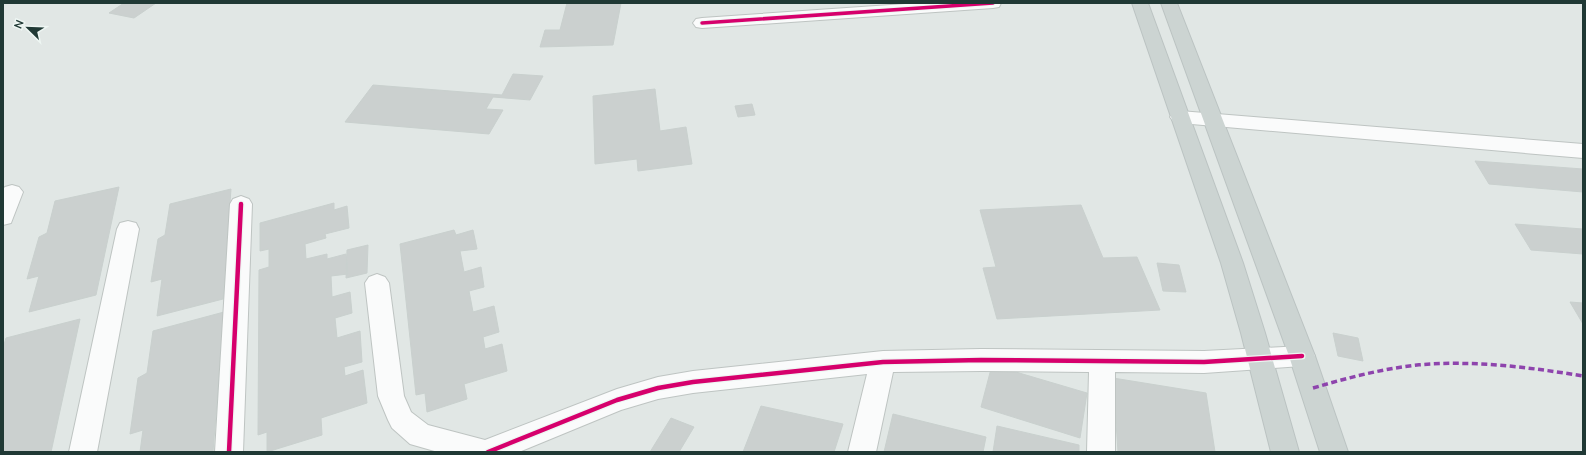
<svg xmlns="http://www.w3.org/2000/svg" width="1586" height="455" viewBox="0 0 1586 455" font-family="'Nunito Sans',sans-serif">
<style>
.building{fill:#cbd0cf;stroke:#c9d0ce}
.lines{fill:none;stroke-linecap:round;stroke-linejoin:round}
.minor-casing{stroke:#bec4c2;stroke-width:2}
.major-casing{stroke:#bbc3c2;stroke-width:2}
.minor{fill:#fafbfb;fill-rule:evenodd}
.major{fill:#ccd4d2;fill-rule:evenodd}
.quiet{stroke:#8e44ad;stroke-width:3.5;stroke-dasharray:6 3.5;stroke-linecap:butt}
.cycleway-far1-casing{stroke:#eef6f3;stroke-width:5.5}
.cycleway-casing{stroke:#eef6f3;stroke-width:7}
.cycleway-far1{stroke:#d6006c;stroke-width:3.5}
.cycleway{stroke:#d6006c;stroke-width:4.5}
</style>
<rect width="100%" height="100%" fill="#e1e7e5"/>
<path class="building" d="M124,3H156L134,18L109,13Z
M567,3H621L613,45L540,47L545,30H560Z
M513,74L543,76L530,100L493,97L486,109L503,110L489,134L345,122L373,85L502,95Z
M655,89L660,131L686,127L692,164L638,171L637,159L595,164L593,96Z
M752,104L755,115L738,117L735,106Z
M1475,161L1583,169V192L1489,184Z
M119,187L96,295L29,312L39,276L27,279L39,237L47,233L55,201Z
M231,189L223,299L157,316L162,279L151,282L158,239L165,235L170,204Z
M334,203V210L347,206L349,228L325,234L326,238L305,244L306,259L327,254V259L346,254L348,274L331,276L332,297L350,292L352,313L335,318L337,338L360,331L362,362L344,367L345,376L363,370L367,403L321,418L322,435L267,452V432L258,435L259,270L269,267V249L260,251V223Z
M1081,205L1103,258L1137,257L1160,310L997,319L983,268L996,267L980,210Z
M1515,224L1583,229V254L1531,250Z
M454,230L456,235L473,230L477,249L460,251L464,272L481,267L484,287L469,291L473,312L494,306L499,332L483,337L485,349L502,344L507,371L464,384L467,399L427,412L425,393L416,395L400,244Z
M368,245L367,273L346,278L347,250Z
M1157,263L1179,265L1186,292L1163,291Z
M1570,302L1583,303V324Z
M224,312L213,452H140L143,430L130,434L138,378L147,373L153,331Z
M80,319L51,452H3V348L6,338Z
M1333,333L1358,338L1363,361L1338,356Z
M992,365L1087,393L1080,438L981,407Z
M1113,378L1206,393L1215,452H1118Z
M761,406L843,424L834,452H743Z
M893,414L986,437L983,452H884Z
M671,418L694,427L679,452H650Z
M997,426L1079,445V452H993Z"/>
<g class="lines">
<g class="minor-casing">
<path id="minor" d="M920,3H1001L999,7L993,8L702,28L696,27L693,23L696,19L702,18Z
M1180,111L1583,144V158L1180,123L1173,121L1170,117L1173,113Z
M12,185L19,187L23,192L11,223L3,225V189L5,187Z
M241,196L249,199L252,204L243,452H215L230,204L233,199Z
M128,221L136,223L139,229L97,452H69L117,229L120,223Z
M377,274L385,277L389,283L404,396L411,412L428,425L485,440L617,389L658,377L693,371L883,351L981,349L1204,351L1302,346L1311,349L1315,356L1311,363L1302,366L1204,373L1115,372V452H1087L1089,372L981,371L893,372L876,452H848L867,374L693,393L658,399L621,410L519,452H438L410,444L392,428L388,420L378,396L365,283L369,277Z"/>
</g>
<g class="major-casing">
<path id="major" d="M1132,3H1148L1243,263L1265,333L1299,452H1271L1241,333L1221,263Z
M1161,3H1177L1315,356L1348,452H1320L1289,356Z"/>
</g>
<use href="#minor" class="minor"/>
<use href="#major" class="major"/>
<path class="quiet" d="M1313,388C1347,378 1381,369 1417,365C1472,360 1528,367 1583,376"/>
<g class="cycleway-far1-casing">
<path id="cycleway-far1" d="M702,23L993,3"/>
</g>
<g class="cycleway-casing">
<path id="cycleway" d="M229,452L241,204
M488,452L617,400L658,388L693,382L883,362L981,360L1204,362L1302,356"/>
</g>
<use href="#cycleway-far1" class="cycleway-far1"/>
<use href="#cycleway" class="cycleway"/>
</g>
<rect width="1586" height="455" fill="none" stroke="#203935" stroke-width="8"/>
<g transform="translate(28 28) rotate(293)" stroke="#eef6f3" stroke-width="3" paint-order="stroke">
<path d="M0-3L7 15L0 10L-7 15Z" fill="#203935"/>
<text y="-6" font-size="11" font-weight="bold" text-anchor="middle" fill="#203935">N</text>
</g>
</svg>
